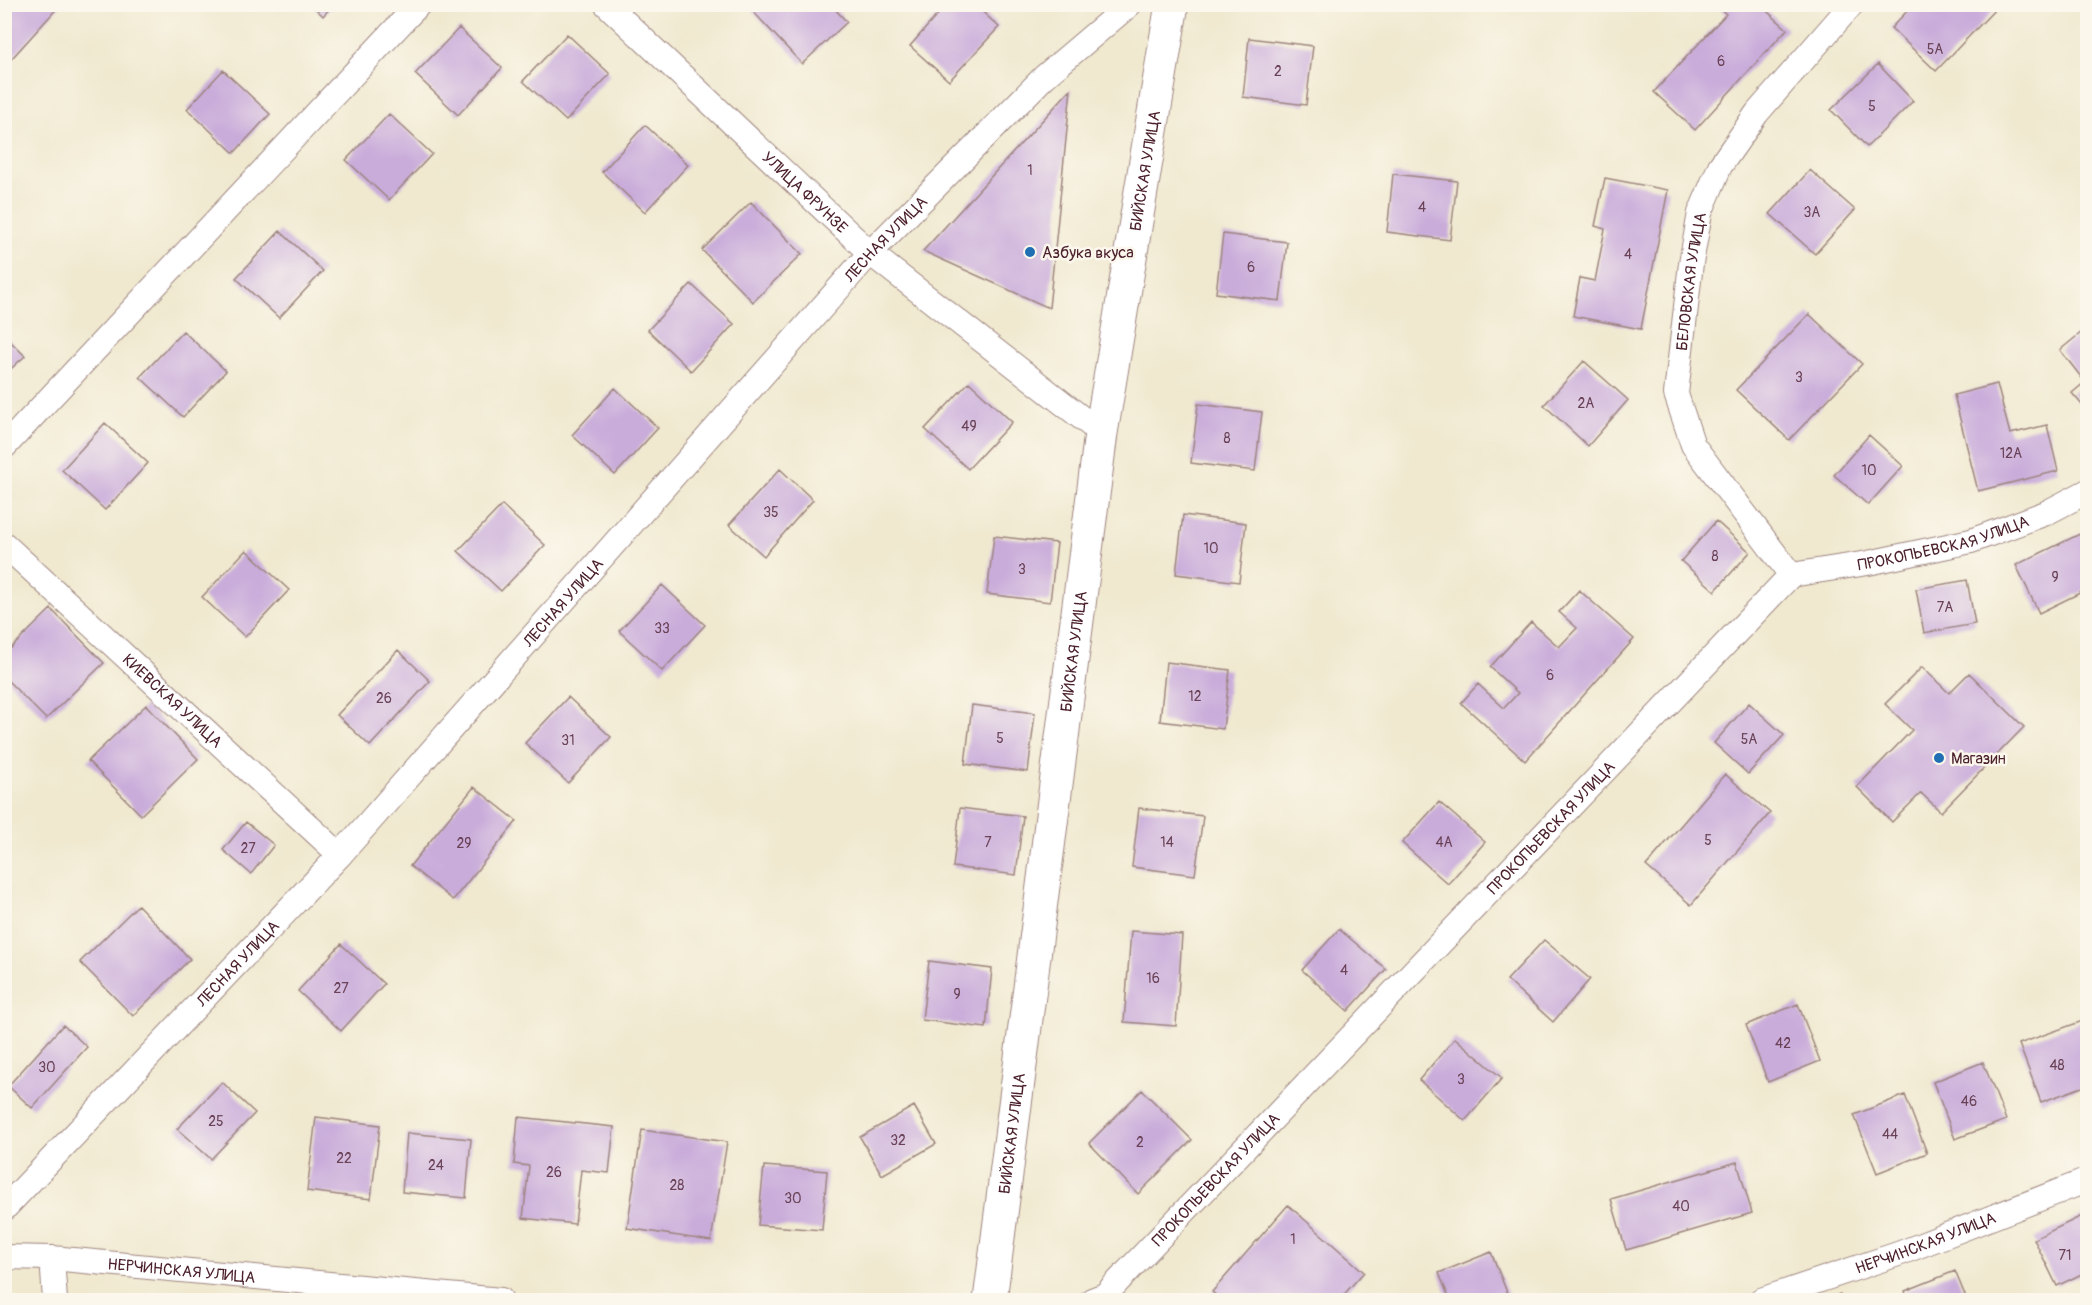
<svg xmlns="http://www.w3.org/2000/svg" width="2092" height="1305" viewBox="0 0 2092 1305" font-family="Pangolin,sans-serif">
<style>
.building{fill:#c9acda}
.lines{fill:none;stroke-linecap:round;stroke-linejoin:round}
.lane-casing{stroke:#9d847e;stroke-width:26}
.secondary-casing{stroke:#9d847e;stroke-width:35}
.lane{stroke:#fff;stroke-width:24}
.secondary{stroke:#fff;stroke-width:33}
.poi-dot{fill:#1f6fb2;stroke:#fbf7ec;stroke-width:2}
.labels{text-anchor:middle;stroke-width:5;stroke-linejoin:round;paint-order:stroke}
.number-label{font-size:14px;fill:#6a4257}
.street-label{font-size:16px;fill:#4a1f2b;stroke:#fbf7ec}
.poi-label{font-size:16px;fill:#4a1f2b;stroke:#fbf7ec;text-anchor:start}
</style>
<rect width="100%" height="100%" fill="#fbf7ec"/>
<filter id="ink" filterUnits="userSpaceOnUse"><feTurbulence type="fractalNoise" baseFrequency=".0167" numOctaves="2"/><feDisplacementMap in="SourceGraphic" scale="12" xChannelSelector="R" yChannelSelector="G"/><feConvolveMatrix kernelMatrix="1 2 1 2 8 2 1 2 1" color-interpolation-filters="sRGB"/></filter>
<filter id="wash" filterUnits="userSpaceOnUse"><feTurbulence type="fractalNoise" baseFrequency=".008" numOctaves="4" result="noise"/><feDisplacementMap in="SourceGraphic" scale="24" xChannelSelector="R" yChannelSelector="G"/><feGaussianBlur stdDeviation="1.35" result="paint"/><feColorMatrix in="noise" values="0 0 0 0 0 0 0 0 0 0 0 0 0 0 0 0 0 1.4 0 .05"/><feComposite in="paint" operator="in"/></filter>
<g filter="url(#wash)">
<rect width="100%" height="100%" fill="#f0e9d0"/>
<g id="blocks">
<path class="building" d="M4,4H61L4,67Z
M311,4H334L323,16Z
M947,4H974L999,27L949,81L910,46Z
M1914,4H2000L1936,71L1891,28Z
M747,5H831L847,22L802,64Z
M1716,5H1760L1787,29L1695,130L1654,92L1726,14Z
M459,28L502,68L458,115L415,74Z
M567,34L610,74L566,121L523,81Z
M1249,38L1313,46L1306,105L1243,97Z
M1878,64L1913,101L1867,147L1831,110Z
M223,70L270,114L234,153L187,109Z
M1071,89L1049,308L923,251Z
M389,114L432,154L389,200L346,160Z
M645,125L688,165L645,212L602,172Z
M1810,170L1855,210L1815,254L1770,214Z
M1393,174L1457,181L1450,240L1387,232Z
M1605,178L1668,190L1641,329L1573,316L1580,278L1595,281L1605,229L1595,226Z
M751,202L802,254L753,302L702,250Z
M280,231L323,271L279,318L236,278Z
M1223,234L1287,242L1280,301L1216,293Z
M691,284L734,324L691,371L648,330Z
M1809,314L1862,364L1789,440L1736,390Z
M2088,327V412L2072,393L2085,382L2060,350Z
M183,331L226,371L183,417L140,377Z
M4,335L25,356L4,375Z
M1584,361L1628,400L1588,446L1544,405Z
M969,382L1012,422L968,469L925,429Z
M1997,384L2010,434L2047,425L2058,471L1978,491L1954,395Z
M615,388L658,428L615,475L572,435Z
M1198,404L1262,412L1255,471L1191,463Z
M105,423L148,463L105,510L62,470Z
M1869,435L1903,466L1868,505L1834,475Z
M780,469L813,500L764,556L729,525Z
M502,505L545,545L501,591L458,551Z
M1183,515L1246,523L1239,582L1176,574Z
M1716,521L1750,552L1715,591L1681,561Z
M2088,530V589L2039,613L2016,565Z
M994,536L1057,543L1050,602L987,594Z
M246,550L289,590L245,637L202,597Z
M1967,580L1975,624L1924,633L1916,589Z
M662,585L705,625L662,671L619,631Z
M1579,590L1634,639L1525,761L1461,703L1478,684L1504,708L1518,693L1490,667L1531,622L1559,647L1577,628L1559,612Z
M51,609L104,663L46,719L4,677V655Z
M398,650L430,681L370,746L337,715Z
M1166,662L1230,670L1223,729L1160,721Z
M1922,667L1949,693L1969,673L2024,727L1941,812L1921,793L1892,822L1857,787L1912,730L1885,704Z
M568,697L611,737L568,783L525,743Z
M1749,703L1784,735L1748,774L1714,743Z
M146,705L198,759L141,815L88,761Z
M972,705L1035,713L1028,772L965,764Z
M1725,774L1770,813L1691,905L1646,866Z
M474,787L517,821L453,900L410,866Z
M1439,802L1485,842L1448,884L1402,843Z
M960,808L1023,816L1016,875L953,867Z
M1139,808L1203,816L1195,875L1132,867Z
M246,822L274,845L251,874L223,850Z
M138,905L190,959L133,1016L80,962Z
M1339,929L1386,969L1348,1011L1302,970Z
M1131,931L1182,935L1176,1026L1124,1022Z
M1544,940L1590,979L1553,1022L1507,980Z
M341,944L384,984L341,1031L298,991Z
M929,961L992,969L986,1028L922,1020Z
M1798,1004L1820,1061L1768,1082L1746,1025Z
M2088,1019V1085L2041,1102L2019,1044Z
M63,1025L87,1047L32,1108L8,1086Z
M1455,1038L1502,1078L1465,1121L1419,1080Z
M1983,1062L2006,1120L1955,1139L1933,1082Z
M222,1082L255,1113L211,1159L177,1129Z
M1142,1090L1192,1140L1138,1194L1089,1143Z
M1905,1095L1927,1153L1877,1173L1854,1115Z
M914,1106L936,1144L882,1175L860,1137Z
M316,1117L380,1125L371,1199L307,1191Z
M518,1117L614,1127L609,1173L581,1170L575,1224L523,1218L529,1166L514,1164Z
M642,1130L727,1142L711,1241L627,1228Z
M407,1133L471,1139L466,1198L402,1192Z
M1737,1162L1752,1213L1626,1250L1611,1199Z
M764,1166L827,1171L822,1230L758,1225Z
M1288,1205L1364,1272L1339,1300H1222L1212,1292Z
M2088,1213V1271L2057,1286L2034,1239Z
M1491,1252L1510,1300H1450L1439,1273Z
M1955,1271L1967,1300H1908L1905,1291Z
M1840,1294L1843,1300H1824Z"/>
</g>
</g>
<g filter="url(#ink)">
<use href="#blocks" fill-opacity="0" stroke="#9d847e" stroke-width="1.5"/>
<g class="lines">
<g class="lane-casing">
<g id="lane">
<path id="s1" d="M606,4L870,253L1101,433"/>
<path d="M4,447L419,4"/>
<path id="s2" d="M4,544L340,855"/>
<path id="s3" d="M1791,575L1693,445L1676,394L1691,263L1700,213L1720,166L1757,113L1852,4"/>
<path id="s4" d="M4,1209L340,855L870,253L1044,77L1130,4"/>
<path id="s5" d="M4,1257L52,1258L501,1300"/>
<path d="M52,1258L55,1300"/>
<path id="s6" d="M1092,1300L1105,1295L1791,575L1868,563L1971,541L2046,513L2088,491"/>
<path id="s7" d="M1761,1300L1898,1254L2088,1180"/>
</g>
</g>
<g class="secondary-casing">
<g id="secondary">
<path id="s8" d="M990,1300L1101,433L1172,4"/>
</g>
</g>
<use href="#lane" class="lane"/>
<use href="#secondary" class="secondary"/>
</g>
</g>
<g class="poi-dot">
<circle cx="1030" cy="252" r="6"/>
<circle cx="1939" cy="758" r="6"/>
</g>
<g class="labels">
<g class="number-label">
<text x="1935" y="54">5А</text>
<text x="1721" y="66">6</text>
<text x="1278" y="76">2</text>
<text x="1872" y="111">5</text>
<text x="1030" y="175">1</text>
<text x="1422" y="212">4</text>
<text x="1812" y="217">3А</text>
<text x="1628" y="259">4</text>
<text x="1251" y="272">6</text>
<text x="1799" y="382">3</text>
<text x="1586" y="408">2А</text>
<text x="969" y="431">49</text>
<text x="1227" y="443">8</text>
<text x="2011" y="458">12А</text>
<text x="1869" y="475">10</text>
<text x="771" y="517">35</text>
<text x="1211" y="553">10</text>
<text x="1715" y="561">8</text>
<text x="1022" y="574">3</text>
<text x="2055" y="582">9</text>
<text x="1945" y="612">7А</text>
<text x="662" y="633">33</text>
<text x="1550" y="680">6</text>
<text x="1195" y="701">12</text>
<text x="384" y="703">26</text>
<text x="1000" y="743">5</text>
<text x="1749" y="744">5А</text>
<text x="568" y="745">31</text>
<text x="1708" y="845">5</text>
<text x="988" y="847">7</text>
<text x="1167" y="847">14</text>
<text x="1444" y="847">4А</text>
<text x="464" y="848">29</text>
<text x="248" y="853">27</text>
<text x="1344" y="975">4</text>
<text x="1153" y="983">16</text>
<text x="341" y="993">27</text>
<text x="957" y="999">9</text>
<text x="1783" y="1048">42</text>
<text x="2057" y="1070">48</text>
<text x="47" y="1072">30</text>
<text x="1461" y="1084">3</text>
<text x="1969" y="1106">46</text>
<text x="216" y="1126">25</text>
<text x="1890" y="1139">44</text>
<text x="898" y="1145">32</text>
<text x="1140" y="1147">2</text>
<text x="344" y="1163">22</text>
<text x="436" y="1170">24</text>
<text x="554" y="1177">26</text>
<text x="677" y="1190">28</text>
<text x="793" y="1203">30</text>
<text x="1681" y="1211">40</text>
<text x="1293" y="1244">1</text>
<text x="2065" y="1260">71</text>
</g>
<g class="street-label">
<text dy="6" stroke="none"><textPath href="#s8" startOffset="1140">БИЙСКАЯ УЛИЦА</textPath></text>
<text dy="6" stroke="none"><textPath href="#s1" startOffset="274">УЛИЦА ФРУНЗЕ</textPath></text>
<text dy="6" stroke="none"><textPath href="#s4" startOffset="1311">ЛЕСНАЯ УЛИЦА</textPath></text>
<text dy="6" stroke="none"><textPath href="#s3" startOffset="330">БЕЛОВСКАЯ УЛИЦА</textPath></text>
<text dy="6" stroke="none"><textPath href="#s6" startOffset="1164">ПРОКОПЬЕВСКАЯ УЛИЦА</textPath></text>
<text dy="6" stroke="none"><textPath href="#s4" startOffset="825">ЛЕСНАЯ УЛИЦА</textPath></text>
<text dy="6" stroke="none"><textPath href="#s8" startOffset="654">БИЙСКАЯ УЛИЦА</textPath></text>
<text dy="6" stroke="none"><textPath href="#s2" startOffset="230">КИЕВСКАЯ УЛИЦА</textPath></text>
<text dy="6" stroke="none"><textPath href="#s6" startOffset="660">ПРОКОПЬЕВСКАЯ УЛИЦА</textPath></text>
<text dy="6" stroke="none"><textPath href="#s4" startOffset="339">ЛЕСНАЯ УЛИЦА</textPath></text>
<text dy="6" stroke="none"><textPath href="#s8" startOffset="168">БИЙСКАЯ УЛИЦА</textPath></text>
<text dy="6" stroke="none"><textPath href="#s6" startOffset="174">ПРОКОПЬЕВСКАЯ УЛИЦА</textPath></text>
<text dy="6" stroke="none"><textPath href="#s7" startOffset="174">НЕРЧИНСКАЯ УЛИЦА</textPath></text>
<text dy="6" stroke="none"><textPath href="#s5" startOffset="178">НЕРЧИНСКАЯ УЛИЦА</textPath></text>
</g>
<g class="poi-label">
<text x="1042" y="258">Азбука вкуса</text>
<text x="1951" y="764">Магазин</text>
</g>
</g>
<rect width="2092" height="1305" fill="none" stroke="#fbf7ec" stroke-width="24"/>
</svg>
